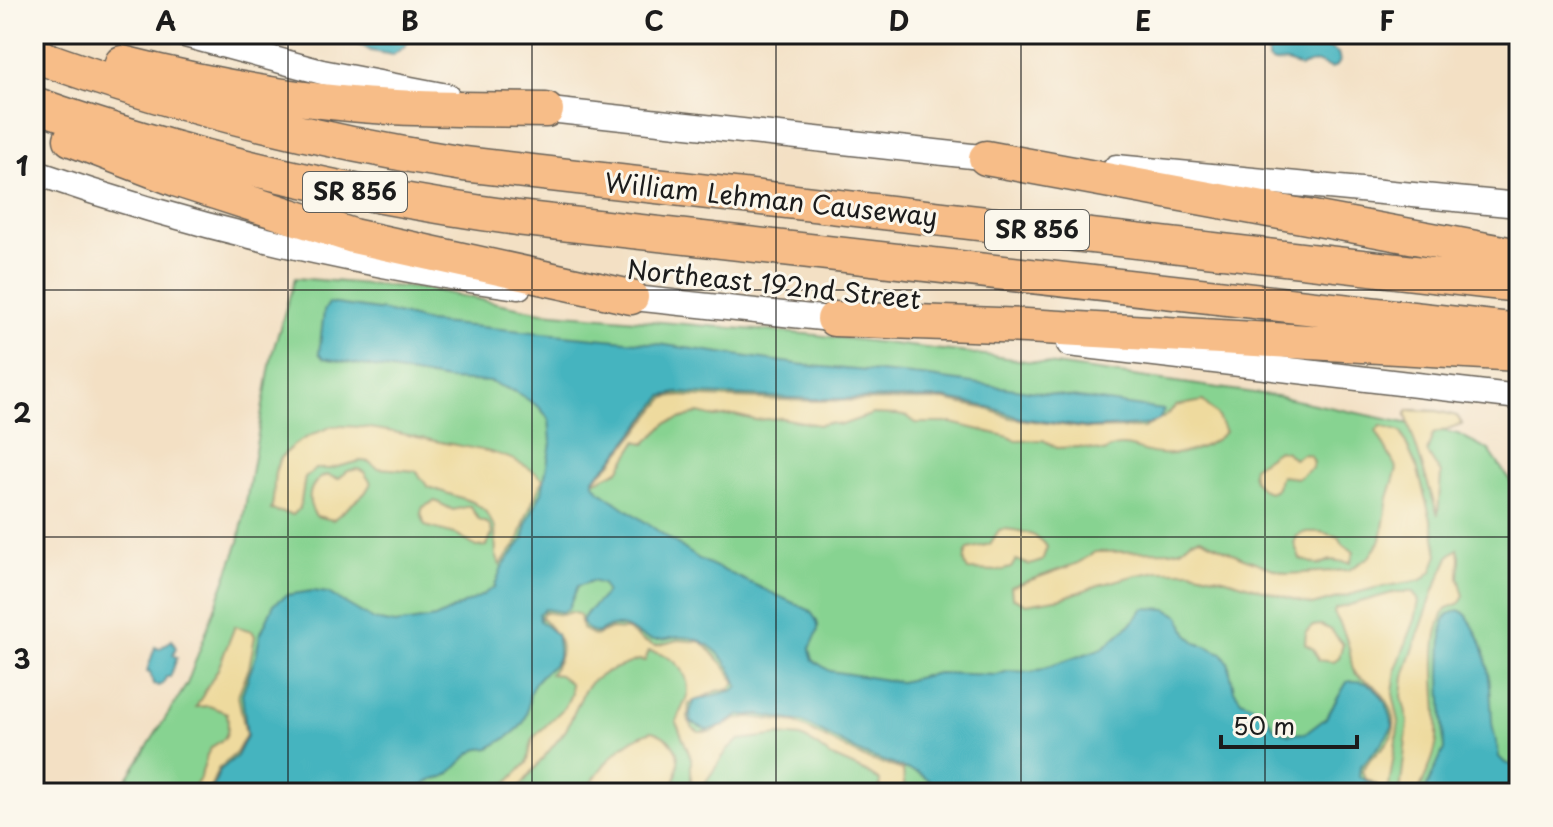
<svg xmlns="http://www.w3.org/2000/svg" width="1553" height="827" viewBox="0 0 1553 827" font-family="'Playpen Sans',sans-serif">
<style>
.green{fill:#87d391;stroke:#527856;stroke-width:2}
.sand{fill:#eeda9e;stroke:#857b5d;stroke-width:2}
.water{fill:#45b4bf;stroke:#30686e;stroke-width:2}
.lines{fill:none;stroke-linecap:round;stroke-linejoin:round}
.minor-casing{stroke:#676157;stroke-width:27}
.highway-casing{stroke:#676157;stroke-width:37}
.minor{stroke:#fff;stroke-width:24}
.highway{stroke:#f7bd88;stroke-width:34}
.grid{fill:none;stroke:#1c1c1c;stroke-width:2;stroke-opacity:0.55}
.labels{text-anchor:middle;stroke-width:6;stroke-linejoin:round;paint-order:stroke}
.shield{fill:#fbf7ec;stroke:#5f5e5a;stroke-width:2}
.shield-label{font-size:24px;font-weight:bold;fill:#1c1c1c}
.street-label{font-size:26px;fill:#1c1c1c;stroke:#fbf7ec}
.neatline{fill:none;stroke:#1c1c1c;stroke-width:3}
.grid-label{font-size:26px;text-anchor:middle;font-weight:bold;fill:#1c1c1c}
</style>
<rect width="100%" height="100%" fill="#fbf7ec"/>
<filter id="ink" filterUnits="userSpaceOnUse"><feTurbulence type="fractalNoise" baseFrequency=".0125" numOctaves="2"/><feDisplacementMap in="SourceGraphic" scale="16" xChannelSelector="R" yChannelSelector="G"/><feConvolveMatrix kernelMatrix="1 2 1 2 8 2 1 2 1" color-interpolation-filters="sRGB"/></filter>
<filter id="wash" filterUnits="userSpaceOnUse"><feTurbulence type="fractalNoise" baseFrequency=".006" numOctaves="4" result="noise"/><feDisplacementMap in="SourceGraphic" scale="32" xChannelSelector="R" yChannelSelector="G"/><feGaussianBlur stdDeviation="1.8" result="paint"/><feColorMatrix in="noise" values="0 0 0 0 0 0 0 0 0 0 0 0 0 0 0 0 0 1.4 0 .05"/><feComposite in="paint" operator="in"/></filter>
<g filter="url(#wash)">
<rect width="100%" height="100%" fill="#f3e0c4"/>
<path class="green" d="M295,278L427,289L542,312L816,335L984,355L1276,396L1458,434L1489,450L1519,494V793H118L187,684L239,542L272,354Z"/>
<path class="sand" d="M674,396L812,401L943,400L987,409L1011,418L1088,429L1144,428L1163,418L1176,406L1203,401L1217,415L1225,432C1209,448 1183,456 1160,454C1140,453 1123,438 1104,452L1078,447L1057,448L1043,440L1017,441L1009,437L952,423H916L908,417L898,415L873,414L842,425L829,423L819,425L781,418L755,420L734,415L715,417L699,413L667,423L645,444L637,441L619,470L596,481V478L613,461L665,398Z
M1408,410L1437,411L1457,416L1462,424L1433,434L1427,452L1441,474L1438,515L1409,425L1406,414Z
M333,426C372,425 406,435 445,443C481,450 515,453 543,479L526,517L518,542L500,565L496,555L495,528L485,511L473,502L428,487L416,471L378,468L369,462L361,461L329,469H316L305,477L300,508L293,515L271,510C275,497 273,485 275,472C281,445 311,435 333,426Z
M1381,426L1401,432L1418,470L1434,531L1438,555L1432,571L1422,580L1375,588L1312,605L1223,578L1192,571H1159L1137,575L1099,585L1062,598L1026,604L1012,597L1011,587L1078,563L1095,552L1172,551L1181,549L1192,540L1201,538L1241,557L1287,574L1349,570L1369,557L1381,540L1388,498L1397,469L1376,431Z
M1278,450L1286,452L1294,459L1303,454L1310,455L1314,462L1312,468L1298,478L1281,476L1276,489L1270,492C1259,490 1250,479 1253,467Z
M358,469L364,472L371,483L365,493L333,520L316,516C305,501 308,483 326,475L338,479L348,471Z
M435,501L453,510L470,506L479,520L487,523L491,528L492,535L486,546L476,547L458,535L425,526L421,513L423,507Z
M1003,529C1018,530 1039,533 1047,547L1042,561L1030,565L1016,560L1011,568L999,571L968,570C963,563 964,557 968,549L990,544L999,530Z
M1306,532H1321L1339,537L1343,544L1354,552L1350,563L1331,560L1318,565L1300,559L1294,543L1297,536Z
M1458,549L1460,557L1459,578L1464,596L1460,603L1447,608C1425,639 1440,704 1437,739C1435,758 1425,776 1418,793H1400L1408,722L1402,696L1404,676L1434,590L1450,555Z
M1396,592H1413L1419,601L1415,620L1396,669L1393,694L1399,722L1388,793H1380L1377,785L1365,778L1362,771C1367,761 1374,756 1382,748C1403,729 1394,707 1378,689C1371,681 1359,680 1354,671C1351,666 1351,658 1350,653C1347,637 1342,626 1334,613L1335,609Z
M544,612L562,615L571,612L580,615L582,629L595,636L611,629L627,630L643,641L655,646L679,640L702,642L724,665L735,682L730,689L716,691L689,704L688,719L693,728L699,732H711L735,720L749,717L796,723L864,758L903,770L905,793H880V781L866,772L830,756L813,743L801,737L780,735L739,740L727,751L698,793H691V758L676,722C679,712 687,702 688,691C688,667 670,655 649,651L645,661L638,660L606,672L591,682L584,691L566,730L515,793H475L506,784L527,763L533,738L565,707L571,694L570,683L559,675L550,674C569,650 561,637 541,617Z
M1321,625L1332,631L1343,644L1339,658L1334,662L1319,660L1313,649L1305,644L1306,632L1313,626Z
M235,626L252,631L255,636L249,668L238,695L246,735L236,753L218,769L208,793H180C202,788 201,773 207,755C215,735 232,750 227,713L209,706L196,707L218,669Z
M652,731C685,742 681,766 671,793H586C599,766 623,740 652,731Z"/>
<path class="water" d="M309,34H414L404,47L393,55L371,51L356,42Z
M1299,34H1319L1322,44L1338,53L1340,61L1337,66L1331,68L1316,62L1301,67L1286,62L1274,63L1268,60V54L1274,47H1298L1301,43Z
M329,303L385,311L428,322L658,344L812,366L923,376L1164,410L1159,420L1145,425L1089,428L1020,418L989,407L943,398L814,399L677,393L663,396L613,459L594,478V484L600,491L699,559L809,610C824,627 818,630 810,649L813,660L830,671L900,682L937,673L997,675L1008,671L1033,672L1103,648L1134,621L1144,608L1167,609L1180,616L1188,635L1196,642L1222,653L1228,662L1234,690L1241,700L1262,710L1275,729L1289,734L1306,733L1326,718L1347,682C1374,676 1389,702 1393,726L1382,743L1360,767L1359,776L1375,786L1377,793H956L941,788L918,773L863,754L803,722L761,715H740L720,727L707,730L691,722L690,713L694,701L734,690L738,686C730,660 707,635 679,637C670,638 662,641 654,640C638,639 630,624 613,626C605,627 603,632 596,633L586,628L582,622C586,608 601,604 606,591L602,584L592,581L578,586L568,609L562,612L545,609L539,613L540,621L556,634C563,670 553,660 536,681C524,697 532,715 520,727C513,734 499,743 489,748C486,749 481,748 477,750C465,755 458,767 449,774C437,783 430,774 419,793H210L220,770L237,756L247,736L242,694L256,656L260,635L274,604L287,595L312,591L328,593L374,620L395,624L435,618L481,596L494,587L502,567L523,540L528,520L542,492L551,443L549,419L539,407L516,392L490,382L447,380L323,358L319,353L324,311Z
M1458,610C1468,613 1469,620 1474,628C1491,658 1490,687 1492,720C1492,730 1498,745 1499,757L1505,763L1519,767V793H1424L1444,749L1441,675L1442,634L1444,620L1449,614Z
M172,640L176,648L173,655L177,658L170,677H166L163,684L158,686L153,684L150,672L147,671L155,647L159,649Z"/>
</g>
<g filter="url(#ink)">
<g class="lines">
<g class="minor-casing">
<path id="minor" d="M181,34L322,72L447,96
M531,108L999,159
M1116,167L1519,205
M34,172C192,227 354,265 519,287
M615,296L849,321
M1069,344L1519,397"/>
</g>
<g class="highway-casing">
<path id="highway" d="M34,55C173,106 317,141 464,164L1519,285
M122,63C197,82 274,97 350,104C415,110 481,109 546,110
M34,104C191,160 352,195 517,218L1519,331
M71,139L178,180L353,236L631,297
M986,158L1519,256
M834,319L1026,326L1519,354"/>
</g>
<use href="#minor" class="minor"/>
<use href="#highway" class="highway"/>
</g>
</g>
<path class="grid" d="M288,34V793M532,34V793M776,34V793M1021,34V793M1265,34V793M34,290H1519M34,537H1519"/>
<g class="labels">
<g class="shield">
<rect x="303" y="172" width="104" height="40" rx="6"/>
<rect x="985" y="210" width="104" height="40" rx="6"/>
</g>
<g class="shield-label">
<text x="355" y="200">SR 856</text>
<text x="1037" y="238">SR 856</text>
</g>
<g class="street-label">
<text transform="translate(771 200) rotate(6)" y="9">William Lehman Causeway</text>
<text transform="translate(774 285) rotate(6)" y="9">Northeast 192nd Street</text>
</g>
</g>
<rect width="1553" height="827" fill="none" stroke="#fbf7ec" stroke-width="88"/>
<path d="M1221 735v12h136v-12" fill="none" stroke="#1c1c1c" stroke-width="4"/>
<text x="1233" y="735" font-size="24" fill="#1c1c1c" stroke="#fbf7ec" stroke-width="6" paint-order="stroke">50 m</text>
<rect x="44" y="44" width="1465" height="739" class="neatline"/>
<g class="grid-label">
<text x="166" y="31">A</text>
<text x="410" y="31">B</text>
<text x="654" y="31">C</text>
<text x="899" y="31">D</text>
<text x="1143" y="31">E</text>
<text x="1387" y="31">F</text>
<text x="22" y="176">1</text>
<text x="22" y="423">2</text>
<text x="22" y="669">3</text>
</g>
</svg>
